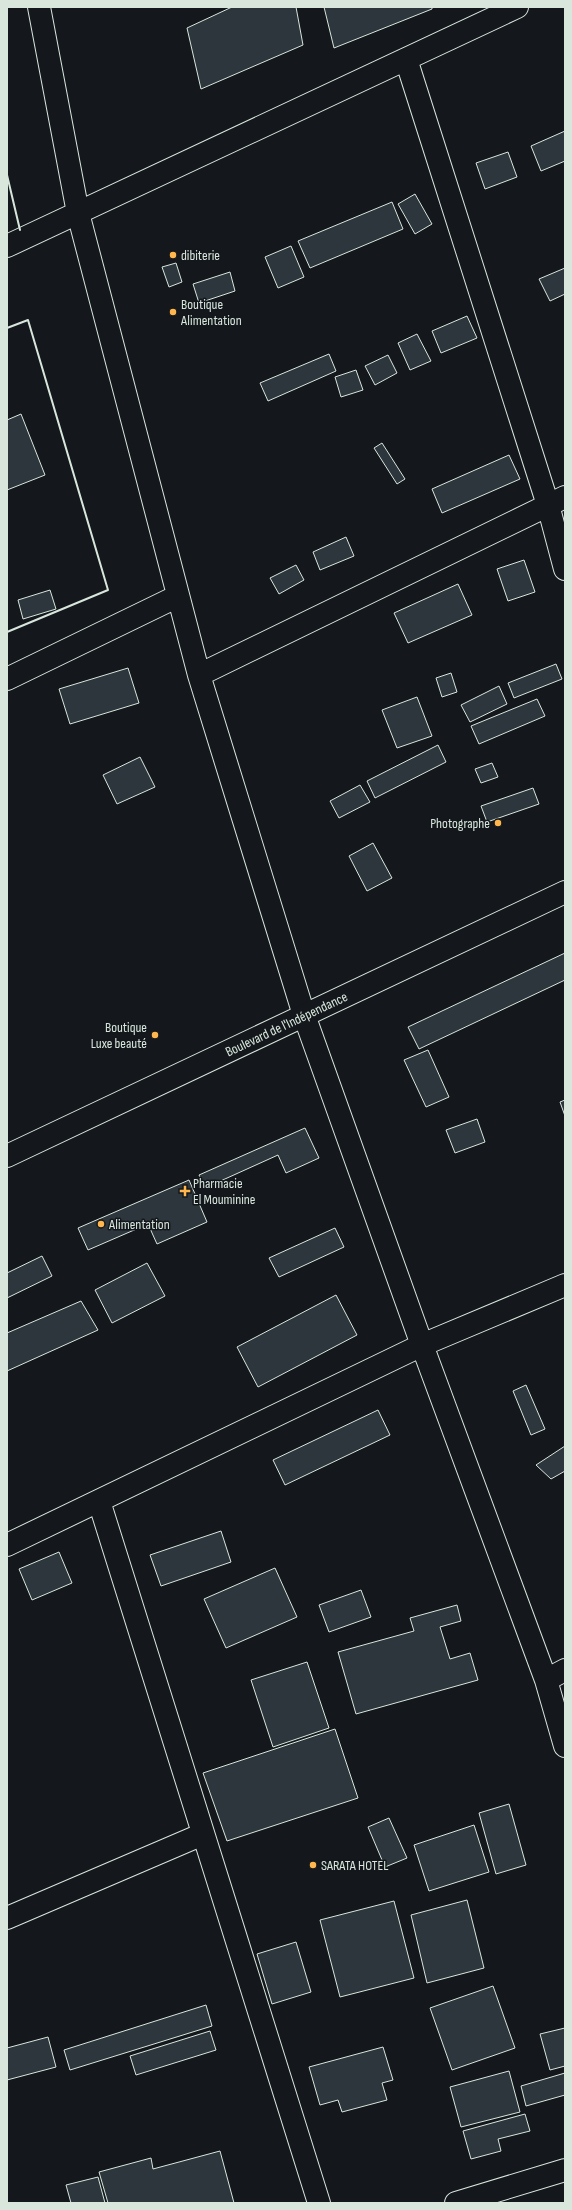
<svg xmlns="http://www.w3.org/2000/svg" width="572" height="2210" viewBox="0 0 572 2210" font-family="'Sofia Sans Condensed',sans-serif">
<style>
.building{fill:#2c363c;stroke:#d8e6dc}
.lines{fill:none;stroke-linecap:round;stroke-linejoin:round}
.minor-casing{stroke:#d8e6dc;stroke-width:24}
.highway-casing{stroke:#d8e6dc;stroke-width:24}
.minor{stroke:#14181c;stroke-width:22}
.highway{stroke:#14181c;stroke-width:22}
.wall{stroke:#d8e6dc;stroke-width:2}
.poi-dot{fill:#ffb74d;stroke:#14181c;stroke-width:1.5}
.labels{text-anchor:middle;stroke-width:3;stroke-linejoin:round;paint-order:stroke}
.poi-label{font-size:14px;fill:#d8e6dc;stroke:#14181c;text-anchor:start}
.street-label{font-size:14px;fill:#d8e6dc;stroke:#14181c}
</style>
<rect width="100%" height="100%" fill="#14181c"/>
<path class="building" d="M232,7H296L303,45L201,89L187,28Z
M324,7H432V9L334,48Z
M565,131V161L541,171L531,146Z
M508,152L517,177L485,189L476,163Z
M415,194L432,224L415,234L398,204Z
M392,202L403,229L310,268L298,241Z
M291,246L304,277L278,288L265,257Z
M176,263L182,282L169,287L162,267Z
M565,268V294L550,301L539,279Z
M230,272L235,291L199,303L193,284Z
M467,316L477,338L441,353L432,331Z
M417,334L431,361L410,370L398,343Z
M329,354L336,371L268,401L260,383Z
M388,355L397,373L375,385L365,366Z
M356,370L363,390L341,397L335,377Z
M21,414L45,475L7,490V420Z
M382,443L405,479L397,484L374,448Z
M509,455L520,479L442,513L432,489Z
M346,537L354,556L320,570L313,552Z
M524,560L535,592L508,601L497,569Z
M296,565L304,580L279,594L270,578Z
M458,584L472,615L408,643L394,613Z
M50,590L56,609L23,619L18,600Z
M556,664L562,679L514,698L508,683Z
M128,668L139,703L70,724L59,689Z
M451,673L457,692L442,697L436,678Z
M499,686L507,704L470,722L461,705Z
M417,697L432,736L397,748L382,710Z
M537,699L545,716L479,744L471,726Z
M438,745L446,762L375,798L367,781Z
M140,757L155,787L117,804L103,775Z
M492,763L498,777L481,783L475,769Z
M360,785L370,802L339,818L330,801Z
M533,788L539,804L487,822L481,806Z
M373,843L392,878L367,891L349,856Z
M565,953V980L419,1049L408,1027Z
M428,1050L449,1097L426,1107L404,1060Z
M565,1100V1116L560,1102Z
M477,1119L485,1142L455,1153L446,1130Z
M305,1128L319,1158L286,1173L278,1155L205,1188L199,1175Z
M189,1180L207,1222L157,1244L148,1224L88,1250L78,1228Z
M335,1228L344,1247L279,1277L269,1258Z
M42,1256L52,1276L7,1298V1273Z
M147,1263L165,1296L112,1323L95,1290Z
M336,1295L357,1335L258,1387L237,1347Z
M81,1301L98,1330L7,1371V1333Z
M526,1385L545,1429L531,1435L513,1391Z
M378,1410L390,1435L285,1485L273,1460Z
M565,1446V1471L551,1479L536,1465Z
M221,1531L231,1562L161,1586L150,1555Z
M59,1552L72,1583L32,1600L19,1569Z
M275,1568L297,1617L226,1648L204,1599Z
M361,1590L371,1617L329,1632L319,1605Z
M457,1605L461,1621L440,1627L450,1659L470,1653L478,1680L356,1714L338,1652L414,1631L410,1618Z
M307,1662L329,1728L273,1747L251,1680Z
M335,1729L358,1798L227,1841L203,1773Z
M509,1804L526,1865L496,1874L479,1813Z
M389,1818L407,1858L385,1867L368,1827Z
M474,1825L489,1872L429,1891L414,1845Z
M467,1900L484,1968L427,1983L411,1915Z
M394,1901L414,1978L340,1997L320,1920Z
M296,1942L311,1992L272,2004L257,1954Z
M493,1986L515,2048L452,2070L430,2008Z
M206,2005L212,2026L70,2070L64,2050Z
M565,2028V2066L550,2070L540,2034Z
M210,2031L216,2050L136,2075L130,2056Z
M48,2037L56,2067L7,2080V2048Z
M383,2047L393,2080L382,2083L387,2100L342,2112L338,2100L320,2105L309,2067Z
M509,2071L520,2112L461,2127L450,2087Z
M565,2073V2095L526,2106L521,2086Z
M525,2114L530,2131L498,2139L501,2151L471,2159L463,2131Z
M220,2151L234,2203H108L99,2172L151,2158L153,2169Z
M98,2177L105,2203H71L66,2185Z"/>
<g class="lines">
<g class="minor-casing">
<path id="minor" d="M39,7L78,213L199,675L304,1015L422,1345L546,1680L565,1746
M406,59L548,505L565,569
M7,246L517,7
M199,675L565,497
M7,679L178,596
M99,1501L319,2203
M7,1545L422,1345L565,1285
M546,1680L565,1670
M7,1918L203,1834
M456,2203L565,2170"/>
</g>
<g class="highway-casing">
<g id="highway">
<path id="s1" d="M7,1156L565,892"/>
</g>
</g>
<use href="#minor" class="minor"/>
<use href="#highway" class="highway"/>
<path class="wall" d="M7,175L20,230
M7,328L28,320L108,590L7,632"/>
</g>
<g class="poi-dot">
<circle cx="173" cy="255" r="4"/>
<circle cx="173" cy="312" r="4"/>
<circle cx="498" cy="823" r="4"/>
<circle cx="155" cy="1035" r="4"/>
<path d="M183 1185h4v4h4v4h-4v4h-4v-4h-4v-4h4z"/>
<circle cx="101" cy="1224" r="4"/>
<circle cx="313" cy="1865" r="4"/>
</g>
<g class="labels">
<g class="poi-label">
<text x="181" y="260">dibiterie</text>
<text x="181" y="309">Boutique<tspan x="181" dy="16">Alimentation</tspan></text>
<text x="490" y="828" text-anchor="end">Photographe</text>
<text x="147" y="1032" text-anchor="end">Boutique<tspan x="147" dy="16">Luxe beauté</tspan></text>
<text x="193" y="1188">Pharmacie<tspan x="193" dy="16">El Mouminine</tspan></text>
<text x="109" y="1229">Alimentation</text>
<text x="321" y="1870">SARATA HOTEL</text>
</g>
<g class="street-label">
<text dy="5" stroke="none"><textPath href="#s1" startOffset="309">Boulevard de l'Indépendance</textPath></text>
</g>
</g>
<rect width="572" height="2210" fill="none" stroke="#d8e6dc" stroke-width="16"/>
</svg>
